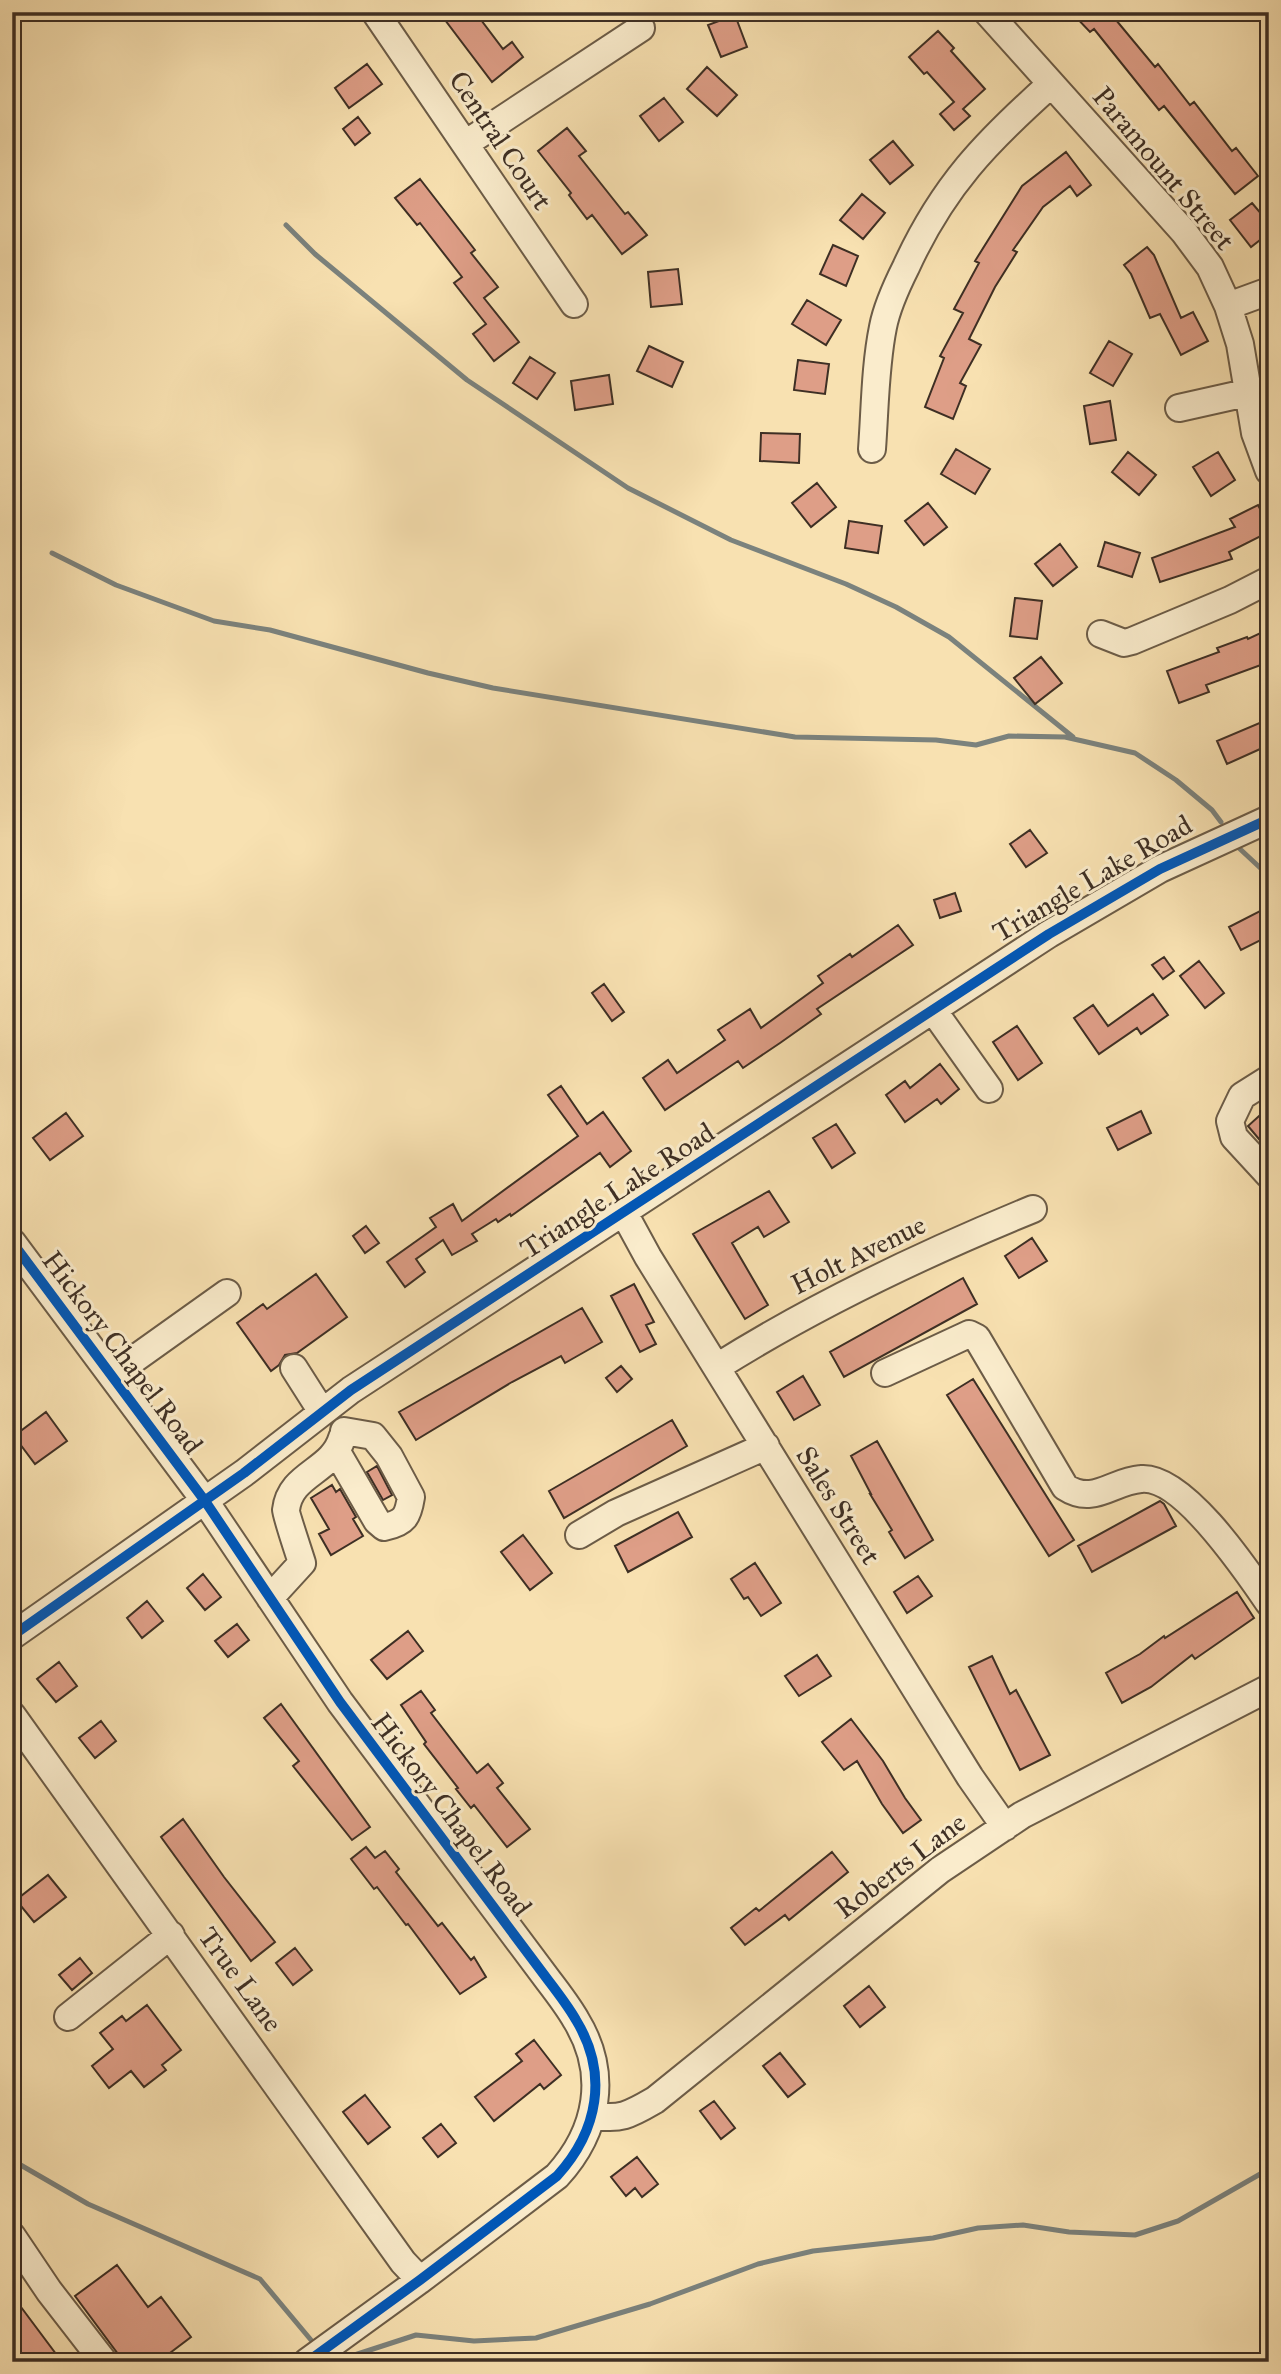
<svg xmlns="http://www.w3.org/2000/svg" width="1281" height="2374" viewBox="0 0 1281 2374" font-family="'IM FELL Great Primer',serif">
<style>
.lines{fill:none;stroke-linecap:round;stroke-linejoin:round}
.stream{stroke:#7b827d;stroke-width:5}
.building{fill:#de9e87;stroke:#3e2f24;stroke-width:2}
.minor-casing{stroke:#6c5c47;stroke-width:30}
.minor{stroke:#faeccc;stroke-width:26}
.cycleway-casing{stroke:#faeccc;stroke-width:15}
.cycleway{stroke:#0057b8;stroke-width:10}
.labels{text-anchor:middle;stroke-width:6;stroke-linejoin:round;paint-order:stroke}
.street-label{font-size:28px;fill:#3e2f24;stroke:#faeccc}
</style>
<rect width="100%" height="100%" fill="#f8e1b1"/>
<filter id="stains"><feTurbulence type="fractalNoise" baseFrequency=".00286" numOctaves="4"/><feColorMatrix values="0 0 0 0 .2 0 0 0 0 .09 0 0 0 0 .02 0 0 0 .5 -.17"/></filter>
<radialGradient id="worn" r=".72"><stop offset=".6" stop-color="#630" stop-opacity="0"/><stop offset="1" stop-color="#630" stop-opacity=".3"/></radialGradient>
<g class="lines">
<path class="stream" d="M286,225L315,254L467,380L628,488L731,540L846,584L896,607L949,637L1073,737
M52,553L116,585L214,621L270,630L428,673L493,688L795,737L936,740L976,745L1009,736L1065,737L1135,753L1176,780L1212,810L1221,822
M1240,849L1269,876
M12,2160L88,2204L260,2279L311,2340
M333,2362L416,2335L474,2341L536,2338L650,2304L758,2264L813,2251L933,2238L978,2228L1023,2225L1069,2232L1135,2235L1178,2221L1269,2169"/>
</g>
<path class="building" d="M439,12H475L503,49L512,42L523,57L492,82Z
M1071,12H1113L1111,14L1155,67L1158,64L1190,105L1194,102L1232,151L1236,148L1258,176L1235,194L1164,106L1159,110L1094,29L1090,32Z
M735,15L747,47L721,57L708,25Z
M938,31L954,48L951,51L985,89L963,109L970,116L954,130L940,114L954,102L927,72L924,74L909,57Z
M367,64L382,84L349,108L335,88Z
M707,67L737,95L717,116L687,89Z
M664,98L683,122L659,141L640,116Z
M358,117L370,133L355,145L343,129Z
M567,128L586,151L579,156L625,214L628,212L647,235L622,254L592,215L587,219L569,195L571,193L538,151Z
M893,141L913,165L890,184L870,160Z
M1066,152L1091,185L1077,196L1070,186L1043,207L1013,250L1017,252L995,287L969,339L981,345L960,383L966,386L953,419L925,407L944,358L940,356L963,313L954,309L979,263L975,261L1022,186Z
M420,179L475,250L471,253L498,287L484,298L519,342L494,361L473,334L486,324L454,283L462,277L420,223L417,225L395,198Z
M862,194L885,213L863,239L840,220Z
M1252,203L1269,223V233L1251,247L1230,220Z
M833,245L858,256L846,286L820,274Z
M1147,247L1154,255L1181,318L1193,312L1208,341L1181,355L1160,314L1150,318L1131,274L1124,265Z
M678,269L682,304L651,307L648,272Z
M807,300L841,320L826,345L792,324Z
M1109,341L1132,354L1113,386L1090,373Z
M649,346L683,362L672,387L637,371Z
M530,357L555,373L537,399L513,383Z
M798,360L829,364L825,394L794,390Z
M609,375L613,404L575,410L571,381Z
M1110,401L1116,440L1090,444L1084,406Z
M761,433L800,434L799,463L760,461Z
M956,449L990,469L975,494L941,474Z
M1128,452L1156,475L1139,495L1112,472Z
M1218,452L1235,480L1211,496L1193,467Z
M817,483L836,507L811,527L792,503Z
M928,503L947,527L924,545L905,521Z
M1258,505L1269,526V532L1229,552L1232,559L1160,582L1152,558L1235,527L1230,519Z
M849,521L882,526L878,553L845,548Z
M1105,542L1140,553L1132,577L1098,566Z
M1060,544L1077,567L1053,586L1035,564Z
M1015,598L1042,601L1037,639L1010,636Z
M1269,629V662L1206,685L1209,692L1179,703L1167,671L1219,652L1217,648L1247,637L1248,639Z
M1041,657L1062,683L1035,704L1014,678Z
M1269,719V745L1227,764L1217,741Z
M1030,830L1047,853L1026,867L1010,844Z
M955,893L961,911L940,918L934,900Z
M1262,910L1269,924V936L1241,950L1229,927Z
M898,925L913,945L817,1009L821,1014L780,1043L743,1068L738,1061L665,1110L643,1078L668,1060L677,1073L725,1040L718,1030L750,1009L761,1028L823,983L818,976L850,954L852,957Z
M1164,957L1174,971L1163,979L1152,965Z
M1199,961L1224,993L1205,1008L1180,976Z
M604,984L624,1012L612,1021L592,993Z
M1153,994L1168,1015L1141,1034L1137,1028L1099,1054L1074,1018L1093,1005L1108,1026Z
M1017,1026L1042,1063L1018,1080L993,1042Z
M940,1064L959,1089L941,1104L937,1099L905,1122L886,1095L905,1081L910,1088Z
M561,1086L587,1124L603,1112L631,1151L610,1167L600,1153L511,1216L510,1214L498,1222L496,1219L472,1234L477,1241L452,1255L443,1240L416,1259L425,1272L405,1287L387,1262L436,1227L430,1218L453,1204L462,1221L578,1136L548,1095Z
M1269,1107V1151L1248,1126Z
M1141,1111L1151,1133L1118,1150L1107,1128Z
M66,1113L83,1136L50,1160L33,1138Z
M836,1124L855,1153L832,1168L813,1138Z
M769,1191L789,1222L764,1237L758,1227L732,1243L768,1305L745,1319L693,1234Z
M366,1226L379,1243L365,1253L353,1236Z
M1032,1238L1047,1261L1019,1278L1005,1256Z
M316,1274L347,1317L297,1353L285,1355L279,1365L271,1371L237,1323L263,1304L267,1309Z
M963,1278L977,1304L844,1377L830,1352Z
M634,1284L654,1322L646,1325L656,1344L640,1352L611,1296Z
M582,1308L602,1342L565,1363L561,1356L512,1382L416,1440L399,1412Z
M621,1366L632,1379L617,1392L606,1378Z
M803,1376L820,1405L794,1420L777,1392Z
M973,1379L1074,1540L1049,1556L947,1395Z
M46,1412L67,1441L35,1464L14,1436Z
M672,1420L687,1446L564,1518L549,1491Z
M877,1441L933,1540L905,1558L889,1532L892,1530L870,1494H871L851,1456Z
M377,1466L392,1495L383,1500L367,1472Z
M332,1485L336,1492L340,1489L356,1517L353,1519L363,1536L331,1555L319,1534L329,1529L311,1498Z
M1160,1501L1164,1504L1176,1526L1092,1572L1078,1546Z
M678,1512L692,1537L628,1572L615,1546Z
M523,1535L552,1573L530,1590L501,1552Z
M755,1563L781,1603L761,1616L748,1597L744,1599L731,1579Z
M203,1574L221,1597L205,1610L187,1588Z
M918,1576L932,1596L907,1613L894,1592Z
M1237,1592L1254,1618L1195,1659L1192,1655L1151,1687L1122,1703L1106,1673L1140,1654L1164,1636L1165,1638Z
M147,1601L163,1621L142,1638L127,1618Z
M237,1624L249,1640L228,1657L215,1641Z
M408,1631L423,1651L387,1679L371,1660Z
M817,1655L831,1676L799,1696L785,1676Z
M992,1656L1010,1694L1016,1690L1050,1755L1020,1770L969,1667Z
M59,1662L77,1686L56,1702L37,1679Z
M421,1691L435,1710L431,1713L477,1773L488,1764L503,1783L497,1788L530,1829L507,1847L474,1805L471,1808L456,1789L458,1788L424,1744L426,1742L401,1705Z
M281,1704L370,1827L352,1840L293,1766L299,1761L264,1718Z
M851,1719L883,1761L905,1798L921,1820L903,1833L882,1804L857,1761L844,1770L822,1742Z
M101,1721L116,1741L95,1758L79,1738Z
M183,1819L224,1877L275,1942L251,1961L161,1837Z
M366,1847L375,1858L385,1851L399,1869L396,1872L438,1926L442,1923L471,1960L474,1957L486,1977L460,1994L408,1924L406,1925L377,1887L374,1889L351,1859Z
M832,1852L848,1872L789,1920L785,1915L745,1945L731,1928L756,1908L759,1911Z
M48,1875L66,1897L34,1922L16,1900Z
M295,1948L312,1970L293,1985L276,1963Z
M80,1958L92,1973L72,1990L59,1975Z
M869,1986L885,2007L860,2027L844,2006Z
M147,2005L181,2050L162,2065L166,2070L144,2087L131,2071L109,2088L92,2066L113,2049L100,2033L122,2016L126,2021Z
M534,2040L561,2075L544,2089L540,2084L494,2121L475,2097L522,2061L516,2054Z
M780,2053L805,2084L788,2097L763,2066Z
M365,2095L390,2127L368,2144L343,2112Z
M714,2101L735,2128L721,2139L700,2111Z
M441,2124L456,2143L438,2157L423,2138Z
M637,2157L658,2184L642,2197L635,2188L626,2196L611,2177Z
M117,2265L148,2307L161,2297L191,2337L158,2362H124L75,2296Z
M12,2295L62,2362H12Z"/>
<g class="lines">
<g class="minor-casing">
<path id="minor" d="M375,12L574,304
M987,12L1184,232L1210,267L1228,306L1240,344L1255,433L1269,471
M465,144L641,28
M1228,306L1269,291
M1179,408L1246,393
M872,449C875,409 875,366 883,327C887,306 897,285 906,267C943,186 986,142 1051,84
M1101,634L1124,643L1132,641L1230,600L1269,580
M933,1010L989,1089
M1269,1079L1242,1096L1230,1121L1234,1137L1269,1175
M624,1213L648,1257L970,1777L1005,1827
M12,1242L205,1501L340,1702L548,1980C558,1993 568,2006 576,2020C609,2074 598,2131 557,2176L420,2280L307,2362
M717,1367C817,1304 923,1254 1033,1209
M294,1368L322,1412
M885,1373L969,1334L977,1338L1065,1487C1094,1506 1112,1481 1141,1479C1183,1475 1247,1571 1269,1603
M112,1375L227,1293
M337,1452L377,1521L384,1527C405,1523 408,1516 411,1497L389,1456L373,1436L344,1431
M579,1535L616,1513L766,1446
M270,1598L302,1563C299,1553 286,1515 286,1510C290,1473 332,1472 342,1438
M12,1636L244,1473L351,1390L1049,934L1160,869L1269,819
M12,1715L403,2262L420,2280
M68,2017L171,1935
M592,2115C620,2121 631,2114 655,2100L940,1870L1022,1815L1269,1688
M12,2236L49,2291L104,2362"/>
</g>
<use href="#minor" class="minor"/>
<g class="cycleway-casing">
<path id="cycleway" d="M12,1242L205,1501L340,1702L548,1980C558,1993 568,2006 576,2020C609,2074 598,2131 557,2176L420,2280L307,2362
M12,1636L244,1473L351,1390L1049,934L1160,869L1269,819"/>
</g>
<use href="#cycleway" class="cycleway"/>
</g>
<g class="labels">
<g class="street-label">
<text transform="translate(501 140) rotate(56)" y="10">Central Court</text>
<text transform="translate(1164 168) rotate(50)" y="10">Paramount Street</text>
<text transform="translate(1092 878) rotate(-30)" y="10">Triangle Lake Road</text>
<text transform="translate(617 1190) rotate(-33)" y="10">Triangle Lake Road</text>
<text transform="translate(858 1254) rotate(-26)" y="10">Holt Avenue</text>
<text transform="translate(123 1352) rotate(53)" y="10">Hickory Chapel Road</text>
<text transform="translate(839 1505) rotate(58)" y="10">Sales Street</text>
<text transform="translate(452 1814) rotate(53)" y="10">Hickory Chapel Road</text>
<text transform="translate(900 1865) rotate(-37)" y="10">Roberts Lane</text>
<text transform="translate(241 1979) rotate(54)" y="10">True Lane</text>
</g>
</g>
<rect width="1281" height="2374" fill="none" stroke="#f8e1b1" stroke-width="42"/>
<rect x="14" y="14" width="1253" height="2346" fill="none" stroke="#3e2f24" stroke-width="3.5"/>
<rect x="21" y="21" width="1239" height="2332" fill="none" stroke="#3e2f24" stroke-width="2"/>
<rect width="100%" height="100%" filter="url(#stains)"/>
<rect width="100%" height="100%" fill="url(#worn)"/>
</svg>
